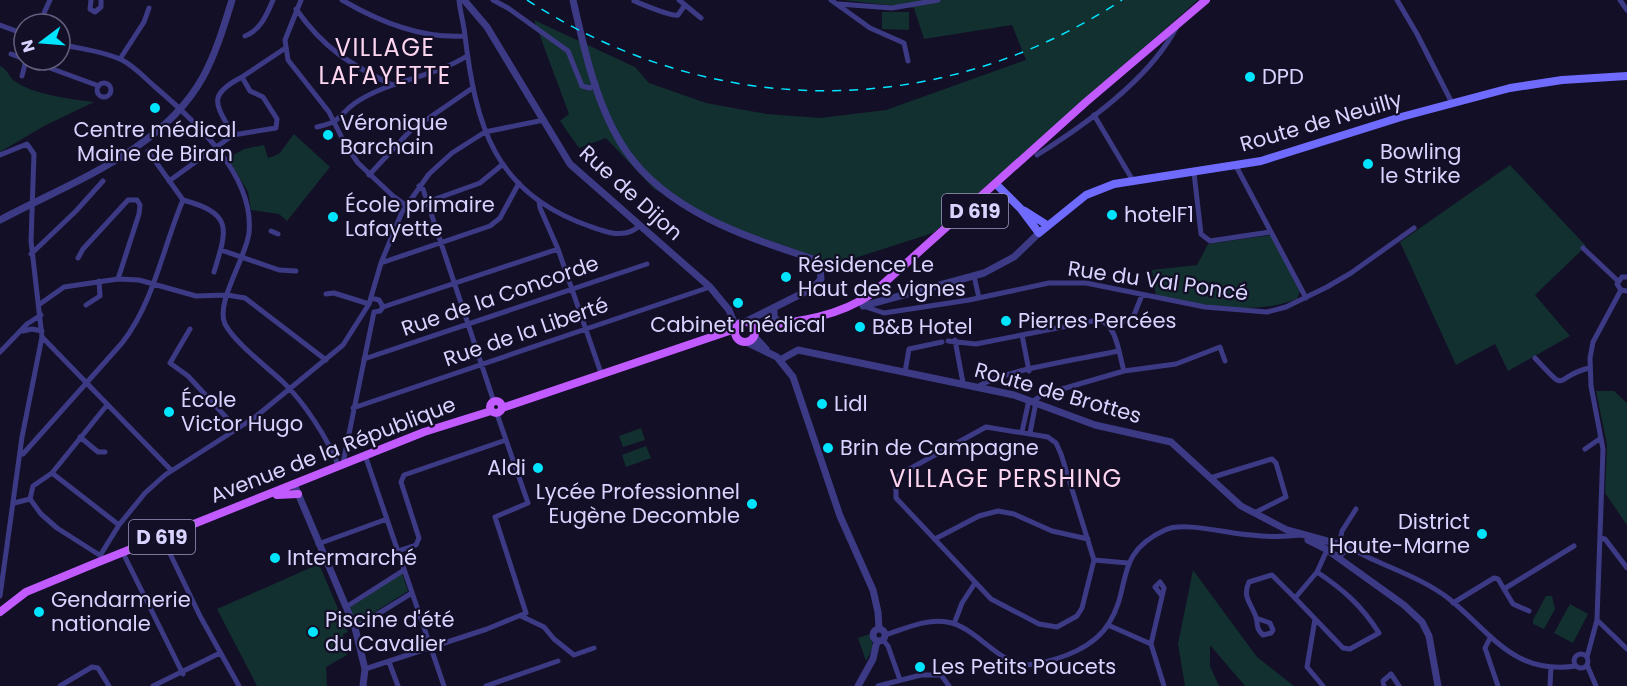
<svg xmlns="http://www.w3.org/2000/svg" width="1627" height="686" viewBox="0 0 1627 686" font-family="Poppins,sans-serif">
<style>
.green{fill:#12302f}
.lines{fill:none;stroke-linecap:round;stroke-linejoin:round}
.minor{stroke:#3d3a85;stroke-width:5}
.tertiary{stroke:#3d3a85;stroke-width:7}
.secondary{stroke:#6f6bff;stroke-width:8}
.primary{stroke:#c25bff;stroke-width:8}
.rail{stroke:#00e5ff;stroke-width:1.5;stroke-dasharray:9 8;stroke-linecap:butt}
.poi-dot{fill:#00e5ff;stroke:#130f26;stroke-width:2}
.labels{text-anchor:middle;stroke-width:4.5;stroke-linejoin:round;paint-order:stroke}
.shield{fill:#130f26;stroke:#9e99be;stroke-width:1.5}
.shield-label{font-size:20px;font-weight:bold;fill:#d9d4ff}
.poi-label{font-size:21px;fill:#d9d4ff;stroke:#130f26;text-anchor:start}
.street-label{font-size:21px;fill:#d9d4ff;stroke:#130f26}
.quarter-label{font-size:24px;letter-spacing:1.5px;fill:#ffd6f0;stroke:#130f26}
</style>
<rect width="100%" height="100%" fill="#130f26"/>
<path class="green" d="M843,0H1198L933,233L824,268L819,258L736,229L654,189L606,138L579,148L560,121L569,114L534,20L635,67L649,83L706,103L767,114L820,118L886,110L1026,60L1012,25L924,39L914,8Z
M882,12H909V30L882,29Z
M0,66C8,69 9,78 16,82C35,95 71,99 94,102L44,126L0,152Z
M294,134L330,167L287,221L279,214L251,210L248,192L228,158L244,149L264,145L268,158L279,154Z
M1510,165L1586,246L1535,295L1570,336L1508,371L1495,344L1456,365L1400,242Z
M1271,235L1300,291L1297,299C1250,317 1203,304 1156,296L1152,270L1197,265L1208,244Z
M1596,391H1614L1627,403V525L1605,493L1607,445Z
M641,428L645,440L623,447L619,436Z
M646,446L651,458L626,467L622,455Z
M319,564L348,632L343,634L347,655L326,667L327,686H257L217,609Z
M1193,570L1257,657L1294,686H1245L1210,645V666L1219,686H1185L1178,644Z
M402,573L408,591L356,624L349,608Z
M1546,596H1552L1555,609L1544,629L1533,624V620Z
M1570,604L1588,614L1573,643L1554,633Z
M870,634L873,647L866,661L858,638Z"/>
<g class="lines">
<path class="minor" d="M91,0L90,9L95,12L101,7V0
M301,0L285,40L288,60L329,112L345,144L358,163L393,196L407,206
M342,0C378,21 422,39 465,36
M459,0C460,12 464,24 465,36C476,126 494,193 589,226C605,232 626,240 640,225
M493,0L508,8L568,51L582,86L590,88L596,84
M679,0L701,18
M831,0L870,28L904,43L908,61
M1397,0L1417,34L1452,103
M1620,0L1627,10
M634,1C642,4 671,17 678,15L685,5
M839,4L892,8L938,0
M296,9C324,49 350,64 392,85
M39,24L50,0
M0,25L24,34
M245,36C260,31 267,14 273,0
M60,44C80,49 104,51 122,60C134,66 144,77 154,86C194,120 255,175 249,233C246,258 215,303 225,324C235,343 267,367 283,382C304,402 328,439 338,465
M11,54L24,59
M120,59L144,22L149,8
M28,60L99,86
M22,76L26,60
M242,77L284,49
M97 90a7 7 0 1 1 14 0a7 7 0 1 1-14 0Z
M1094,115L1132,179
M317,127C343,121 336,117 355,103C389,80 432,78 467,56
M0,155L27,144L34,154L31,241L42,337L22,437L0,596
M1037,155C1085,125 1150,78 1176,28
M1236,166L1306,298
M1194,173L1201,234L1210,241L1270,232
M369,175L410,131L471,89
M169,181L233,135L276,128L277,119L263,97L250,91L242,77C206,96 216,104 233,135
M419,186L423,189L494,402
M183,200C234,214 227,229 214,272
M539,201L540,208L558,249L601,373
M427,202L480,183L503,164
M271,231L278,234
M1583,248L1618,281
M221,250L279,270L296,271
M31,254L76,211L103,181
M78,258L83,249L128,200H137L140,205L139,214L118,279
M381,263L490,226L500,218L519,183
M974,276L979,298
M1627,277H1622L1617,284L1621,290L1627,291
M326,294L334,293L369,304
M371,298L379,300L383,307L380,311L374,312
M40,304L64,287L118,279L139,280L196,296L227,295L245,298L326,360
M86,305L100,296L99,281
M863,306L884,313L969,300L1049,283H1086L1205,307L1267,312L1286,307L1327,287L1351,273L1414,228
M383,307L558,249
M190,329L170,363L188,376L236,428
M1112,329L1134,315L1142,295
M23,331L32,329L42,331
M1022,335L1029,371
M42,337L171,470
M955,340L963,383
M948,341L976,344L1098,320C1117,323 1119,355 1124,371
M0,352L27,324L41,315
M1535,358C1570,396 1552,377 1589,368
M364,359L647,264
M905,372L909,349L942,342
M979,386C1007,369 1083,359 1118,351
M1033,401L1042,395L1079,384L1124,371L1176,364L1220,347L1225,361
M353,408L710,287
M986,427L1048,437L1056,443L1061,454L1094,560L1082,608L1077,616L1057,627L1039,624L991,599L896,498V480L902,473Z
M1022,432L1029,400
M1030,433L1036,402
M80,437L98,452H105
M1585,449L1601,438
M20,454H23L122,343C154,302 163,247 183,200L148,151
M365,455L444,686
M343,463L374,312
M52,473L107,405
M1210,478L1272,459L1276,463L1286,497L1254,513
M14,503L30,499
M162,537L200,616L239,686
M1600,538L1605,539L1627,568
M935,539L979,516L998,511L1014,514L1052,531L1088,539
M318,544L387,519
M1339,545L1342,531L1356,509
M1340,546C1351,547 1364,556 1374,560C1398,571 1426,581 1448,598C1491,632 1512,675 1576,666
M398,551L416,545L419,538L401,482L404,475L506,440
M123,553L183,674
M101,554L119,525L145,493L165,475L254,418L343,345L369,304L381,263L402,212L429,174L452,153L485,132L544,120
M101,556L57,528L41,514L30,499L33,486L52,473L119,525
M1094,560L1128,563
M1504,589L1513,604L1529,611
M1295,598L1343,648L1350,649L1379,633C1362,606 1344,590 1317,572
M1453,603L1494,578L1498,579L1504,589L1574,546
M346,607L404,570
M521,616L544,627L554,639L574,655L594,648
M1256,618L1270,623L1273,630L1271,633L1263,635C1256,629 1258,625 1256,617C1251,603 1242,597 1249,582L1272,575L1295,598L1317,572L1327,550
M1315,619L1307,667L1323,686
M1597,620L1627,649
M954,624L962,603L975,583
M1108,625L1151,644L1164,686
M355,628L412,593
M885,635C904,629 927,618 947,622C979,627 1001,671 1035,664C1062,659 1095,647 1109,623C1132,587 1113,554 1165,530C1184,521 1229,534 1251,535C1268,537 1284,537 1301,535
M1490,638L1485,648L1498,686
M883,640L888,646L900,680
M1151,644L1164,588L1160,582L1155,587L1162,596
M1574 661a7 7 0 1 1 14 0a7 7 0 1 1-14 0Z
M1587,657L1597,620L1603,449L1591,386L1590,358L1593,342L1621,290
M389,662L398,686
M1587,665L1596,686
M365,669L487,629L526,613L495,517L528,503L497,414
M60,686L92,667L98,668L109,686
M153,686L220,653
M486,686L558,661
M878,686L921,675H941L949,686
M1384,686L1383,681L1391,674L1399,686
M1550,686L1551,667"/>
<path class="tertiary" d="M464,0L487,27L570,164L710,287L729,310L736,327
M573,0C584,49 597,109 626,151C668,212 747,237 813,259L820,266L821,279L813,288L745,322
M0,220C71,182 162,151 203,77C216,53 224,26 232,0
M863,306L984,273L1014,257L1039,233
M774,308V317L780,323
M754,336L766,349
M746,342L777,357L793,377L840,516L873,590L878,612L879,629
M780,360L798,350L1014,395L1095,425L1171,442L1241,506L1287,530L1338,544L1344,551L1337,557
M294,484L355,628L365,669L363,686
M1308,540L1326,549
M1326,549L1404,605L1422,622L1429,636L1438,686
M873 635a6 6 0 1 1 12 0a6 6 0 1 1-12 0Z
M858,686L873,659L877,641"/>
<path class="secondary" d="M997,185L1021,209L1039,233L1086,195L1114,184L1261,161L1401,117L1510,88L1562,80L1627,76
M1025,211L1047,225"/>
<path class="primary" d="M735 332a10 10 0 1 1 20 0a10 10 0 1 1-20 0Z
M753,327C795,322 837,318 873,293L1086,102L1206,0
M490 407a6 6 0 1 1 12 0a6 6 0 1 1-12 0Z
M502,408L735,329
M277,495L298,494
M0,612L26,592L96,563L424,432L491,411"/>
<path class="rail" d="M527,0C712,120 936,122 1122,0"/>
</g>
<g class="poi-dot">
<circle cx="1250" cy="77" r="6"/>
<circle cx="155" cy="108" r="6"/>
<circle cx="328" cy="135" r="6"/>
<circle cx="1368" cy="164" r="6"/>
<circle cx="1112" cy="215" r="6"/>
<circle cx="333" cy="217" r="6"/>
<circle cx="786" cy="277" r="6"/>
<circle cx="738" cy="303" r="6"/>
<circle cx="1006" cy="321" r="6"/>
<circle cx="860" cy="327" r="6"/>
<circle cx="822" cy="404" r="6"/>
<circle cx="169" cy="412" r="6"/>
<circle cx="828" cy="448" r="6"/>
<circle cx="538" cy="468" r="6"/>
<circle cx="752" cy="504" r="6"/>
<circle cx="1482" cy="534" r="6"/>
<circle cx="275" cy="558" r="6"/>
<circle cx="39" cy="612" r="6"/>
<circle cx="313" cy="632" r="6"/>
<circle cx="920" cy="667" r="6"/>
</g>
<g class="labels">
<g class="shield">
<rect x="942" y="194" width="66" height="34" rx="4.5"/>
<rect x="129" y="520" width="66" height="34" rx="4.5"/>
</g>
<g class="shield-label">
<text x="975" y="218">D 619</text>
<text x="162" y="544">D 619</text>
</g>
<g class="poi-label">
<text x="1262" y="84">DPD</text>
<text x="340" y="130">Véronique<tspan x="340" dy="24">Barchain</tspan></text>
<text x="155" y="137" text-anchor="middle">Centre médical<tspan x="155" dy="24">Maine de Biran</tspan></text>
<text x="1380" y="159">Bowling<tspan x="1380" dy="24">le Strike</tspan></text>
<text x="345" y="212">École primaire<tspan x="345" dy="24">Lafayette</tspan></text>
<text x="1124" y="222">hotelF1</text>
<text x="798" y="272">Résidence Le<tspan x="798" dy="24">Haut des vignes</tspan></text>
<text x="1018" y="328">Pierres Percées</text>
<text x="738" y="332" text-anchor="middle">Cabinet médical</text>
<text x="872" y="334">B&amp;B Hotel</text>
<text x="181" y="407">École<tspan x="181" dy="24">Victor Hugo</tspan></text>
<text x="834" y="411">Lidl</text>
<text x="840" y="455">Brin de Campagne</text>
<text x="526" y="475" text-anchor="end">Aldi</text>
<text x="740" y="499" text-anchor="end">Lycée Professionnel<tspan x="740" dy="24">Eugène Decomble</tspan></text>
<text x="1470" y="529" text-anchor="end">District<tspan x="1470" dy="24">Haute-Marne</tspan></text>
<text x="287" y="565">Intermarché</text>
<text x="51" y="607">Gendarmerie<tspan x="51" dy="24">nationale</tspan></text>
<text x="325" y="627">Piscine d'été<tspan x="325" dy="24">du Cavalier</tspan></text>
<text x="932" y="674">Les Petits Poucets</text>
</g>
<g class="street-label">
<text transform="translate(1321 122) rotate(-16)" y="7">Route de Neuilly</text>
<text transform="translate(631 193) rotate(42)" y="7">Rue de Dijon</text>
<text transform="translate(1158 281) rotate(8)" y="7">Rue du Val Poncé</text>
<text transform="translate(500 296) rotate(-19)" y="7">Rue de la Concorde</text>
<text transform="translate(526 332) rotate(-19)" y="7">Rue de la Liberté</text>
<text transform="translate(1058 393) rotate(16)" y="7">Route de Brottes</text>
<text transform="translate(333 450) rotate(-21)" y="7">Avenue de la République</text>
</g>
<g class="quarter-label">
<text x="385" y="56">VILLAGE<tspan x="385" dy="28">LAFAYETTE</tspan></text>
<text x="1006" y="487">VILLAGE PERSHING</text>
</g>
</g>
<g transform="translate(42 42) rotate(254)"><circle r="28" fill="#130f26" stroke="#625e7d" stroke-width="1.5"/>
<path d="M0-4.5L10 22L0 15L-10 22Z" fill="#00e5ff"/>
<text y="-9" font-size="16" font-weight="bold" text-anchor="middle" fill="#d9d4ff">N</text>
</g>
</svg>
